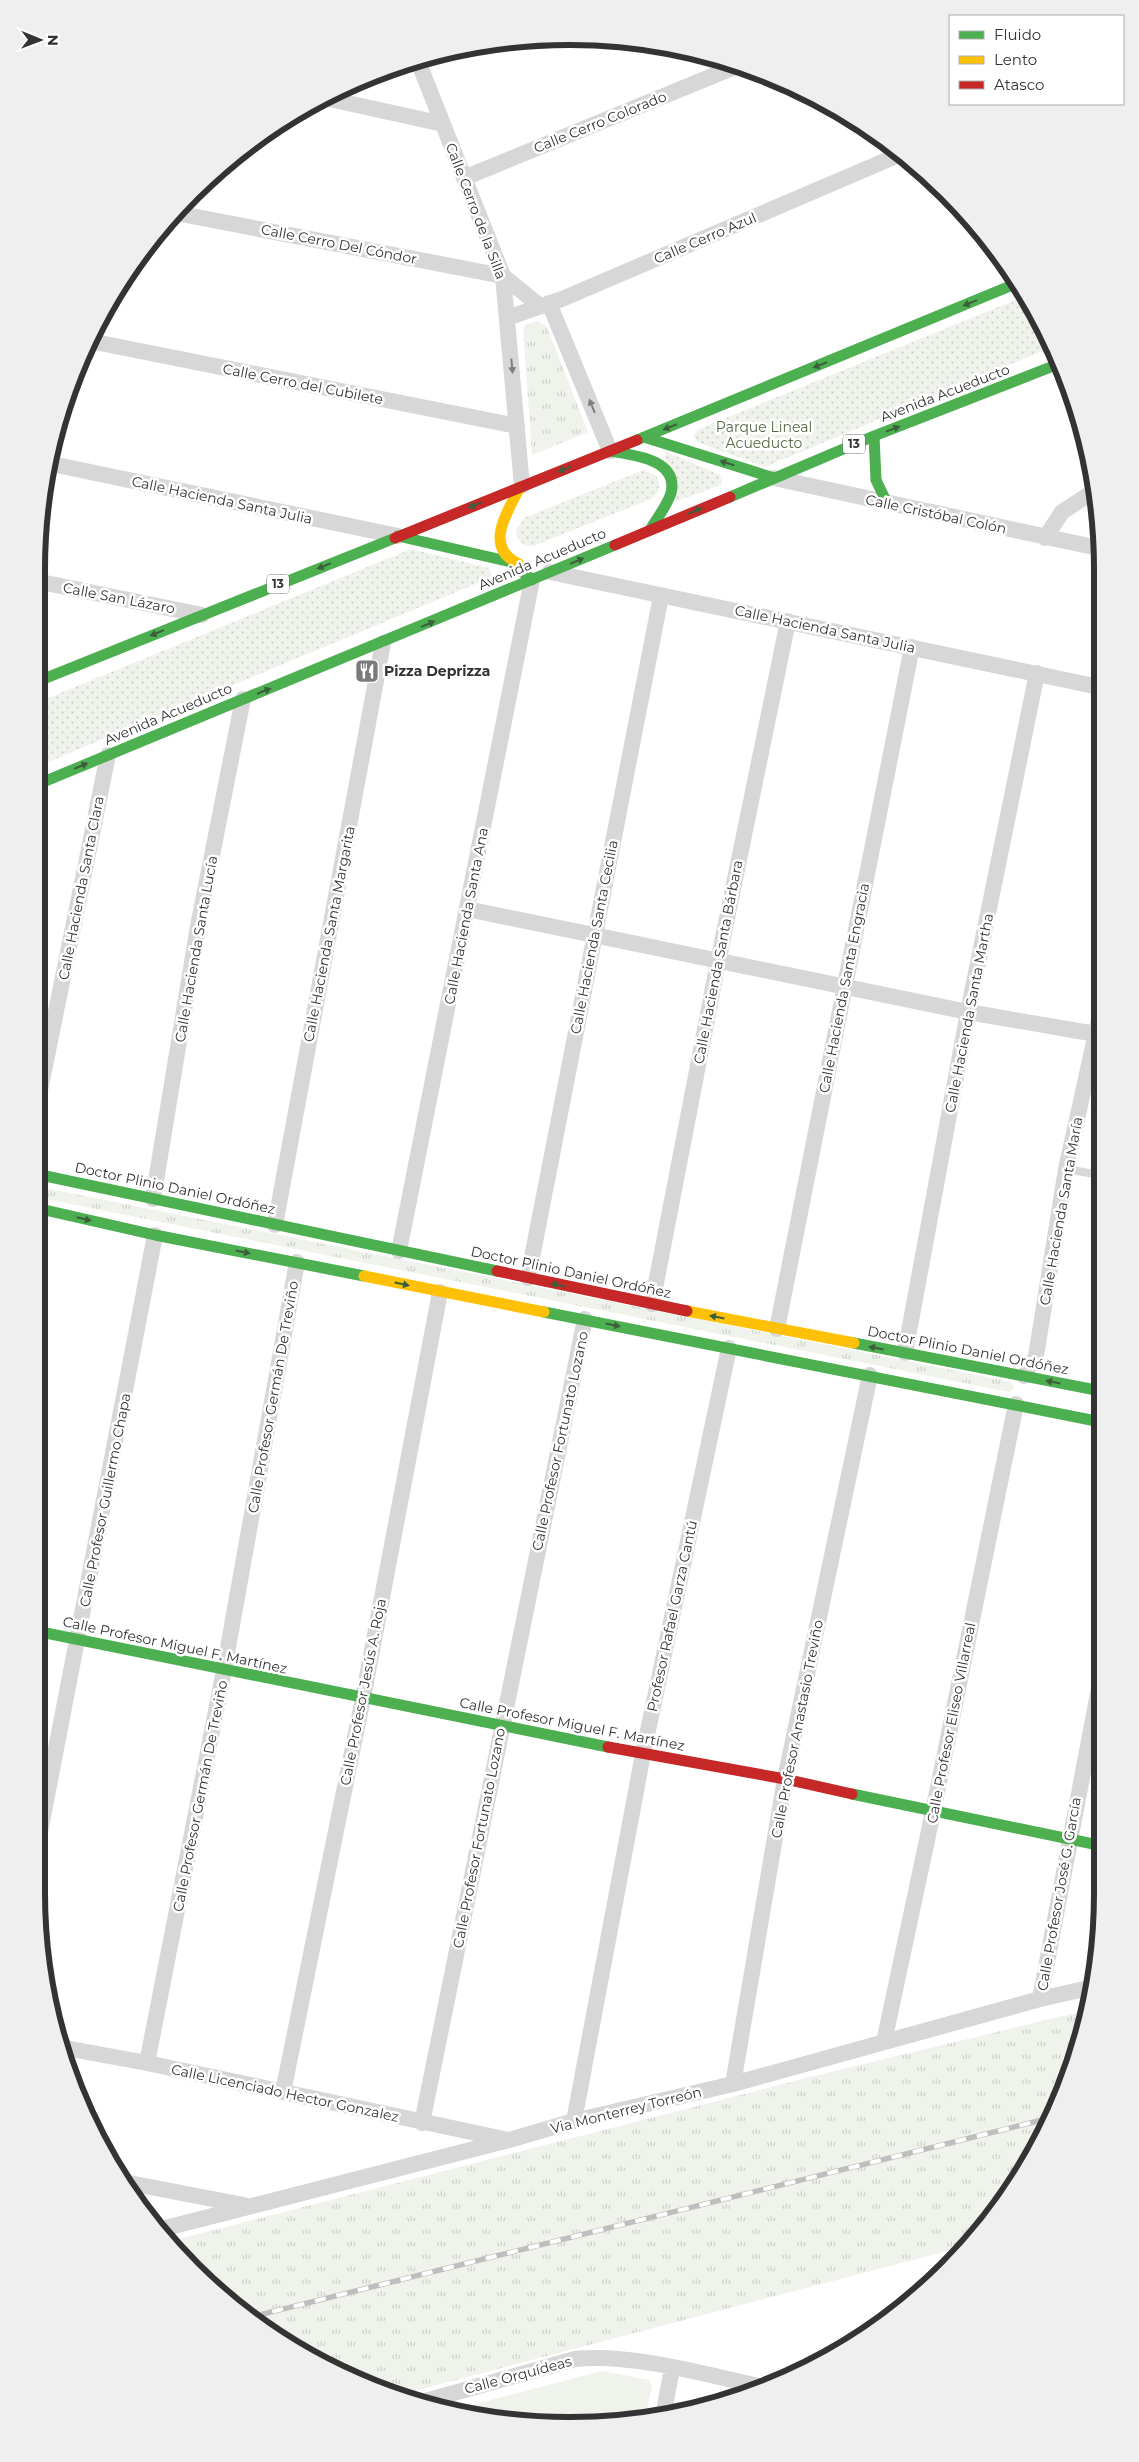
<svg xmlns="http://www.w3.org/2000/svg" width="1139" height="2462" viewBox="0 0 1139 2462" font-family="Montserrat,sans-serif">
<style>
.grass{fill:url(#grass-tufts)}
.park{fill:url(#park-dots)}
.pitch{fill:#f0f3ec}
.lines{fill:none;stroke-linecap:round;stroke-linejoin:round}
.lane{stroke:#d7d7d7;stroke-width:8}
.street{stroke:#d7d7d7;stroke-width:16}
.fast{stroke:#4caf50;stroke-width:11}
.slow{stroke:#ffc107;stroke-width:11}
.jam{stroke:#c62828;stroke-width:11}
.rail-casing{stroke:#bebebe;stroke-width:5.5}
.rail{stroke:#fff;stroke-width:4;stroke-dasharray:11;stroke-linecap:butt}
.oneway{fill:#3c5e3d}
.oneway2{fill:#7d7d7d}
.labels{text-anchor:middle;stroke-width:5;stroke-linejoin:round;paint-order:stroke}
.shield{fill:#fff;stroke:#707070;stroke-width:1}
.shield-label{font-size:12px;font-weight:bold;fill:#333}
.street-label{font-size:14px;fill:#333;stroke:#fff}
.park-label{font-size:14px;fill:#566b43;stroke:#fff}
.poi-label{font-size:14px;font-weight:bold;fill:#333;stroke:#fff;text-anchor:start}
.rim{fill:none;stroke:#333;stroke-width:6}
</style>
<defs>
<pattern id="grass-tufts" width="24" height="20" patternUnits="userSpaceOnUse" patternTransform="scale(1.25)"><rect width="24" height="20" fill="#f0f3ec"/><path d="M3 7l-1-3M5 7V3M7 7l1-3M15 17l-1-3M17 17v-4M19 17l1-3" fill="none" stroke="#ced1cb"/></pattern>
<pattern id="park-dots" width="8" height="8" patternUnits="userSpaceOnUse" patternTransform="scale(1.25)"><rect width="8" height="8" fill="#f0f3ec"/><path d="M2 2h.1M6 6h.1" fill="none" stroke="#ced1cb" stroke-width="1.8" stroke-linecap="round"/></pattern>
</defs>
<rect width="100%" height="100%" fill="#fff"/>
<path class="grass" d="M538,321L547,327L588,432L532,455L523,329L527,324Z
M36,1186L1011,1382L1015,1388L1009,1392L36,1197Z
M1088,2010L1062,2096L1013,2189L970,2245L395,2396L303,2354L218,2294L167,2242L830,2072Z"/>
<path class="park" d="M1023,297L1052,347L765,467L697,442L694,435L699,429Z
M664,451L720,475L722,482L721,485L675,502Z
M643,470L656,475C661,485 661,492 651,499L533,546C522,546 518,541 516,531L524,518Z
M411,549L489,568L492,575L490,578L36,767V703Z"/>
<path class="pitch" d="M602,2371L649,2380L652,2385L645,2420L569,2426L466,2416L448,2411Z"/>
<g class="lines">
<path class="lane" d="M1066,1169L1100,1175"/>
<path class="street" d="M418,61L503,276L522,486
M325,98L443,124
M464,178L737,66
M176,213L503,276L540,306
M549,303L610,451
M507,318L562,299L901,154
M90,341L517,426
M47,463L398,536
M774,478L1098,548
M1045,538L1062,512L1096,490
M550,572L1099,687
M36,581L202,615
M467,909L968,1012L1096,1034
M36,1110L108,755
M153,1199L198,926L243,699
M275,1225L383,643
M399,1251L532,580
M528,1278L661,596
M652,1304L718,962L788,621
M777,1329L912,647
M905,1353L968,1012L1037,673
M1024,1376L1036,1356L1066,1169L1100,1015
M36,1853L155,1235
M1040,1999L1102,1672
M884,2042L933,1812L1016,1404
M60,2047L147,2063L504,2139
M147,2063L224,1670L297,1262
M733,2084L785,1779L870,1375
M283,2092L363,1698L440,1292
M574,2121L643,1754L729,1348
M422,2123L585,1319
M124,2182L244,2205
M158,2230L509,2140L574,2121L733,2084L1040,1999L1093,1987
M418,2403L575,2359C633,2353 706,2375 764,2387
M663,2416L672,2369"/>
<path class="fast" d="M874,436L876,480L887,503
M644,437L774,478
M637,440L1015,284
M610,451C633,455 679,459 671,493C667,506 657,518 650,530
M730,497L874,436L1061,363
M398,536L511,562L532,580
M36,682L395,538
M36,785L615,545
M36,1174L497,1271
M36,1208L155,1235L364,1276
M544,1312L1101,1422
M854,1343L1101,1391
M36,1631L608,1747
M852,1794L1103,1846"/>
<path class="slow" d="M519,564C483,547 507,513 520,487
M364,1276L544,1312
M687,1311L854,1343"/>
<path class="jam" d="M395,538L637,440
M615,545L730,497
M497,1271L687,1311
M608,1747L785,1779L852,1794"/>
<g class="rail-casing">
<path id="rail" d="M251,2317L1050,2118"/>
</g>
<use href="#rail" class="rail"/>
</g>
<defs><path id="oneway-solid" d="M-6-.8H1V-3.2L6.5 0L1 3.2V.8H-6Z" transform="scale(1.25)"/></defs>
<g class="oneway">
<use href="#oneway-solid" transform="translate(970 303) rotate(158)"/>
<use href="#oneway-solid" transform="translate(820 365) rotate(158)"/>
<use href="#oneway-solid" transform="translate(670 427) rotate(158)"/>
<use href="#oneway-solid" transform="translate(893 429) rotate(-21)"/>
<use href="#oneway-solid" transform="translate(727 463) rotate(-162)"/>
<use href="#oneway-solid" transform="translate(565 469) rotate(158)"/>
<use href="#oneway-solid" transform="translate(475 505) rotate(158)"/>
<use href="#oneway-solid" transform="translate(695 511) rotate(-23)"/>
<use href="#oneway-solid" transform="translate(577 561) rotate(-23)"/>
<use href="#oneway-solid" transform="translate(324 566) rotate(158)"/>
<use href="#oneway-solid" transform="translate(428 624) rotate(-23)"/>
<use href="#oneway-solid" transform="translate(157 633) rotate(158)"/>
<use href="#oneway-solid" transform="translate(264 691) rotate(-22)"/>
<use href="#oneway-solid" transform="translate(81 766) rotate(-23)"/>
<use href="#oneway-solid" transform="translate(84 1219) rotate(13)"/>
<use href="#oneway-solid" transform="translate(243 1252) rotate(11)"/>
<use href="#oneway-solid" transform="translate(402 1284) rotate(12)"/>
<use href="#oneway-solid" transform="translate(558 1285) rotate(-168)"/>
<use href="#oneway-solid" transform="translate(717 1317) rotate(-169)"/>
<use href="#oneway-solid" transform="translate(613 1325) rotate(12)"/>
<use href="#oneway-solid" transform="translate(876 1348) rotate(-169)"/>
<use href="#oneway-solid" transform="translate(1053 1382) rotate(-169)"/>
</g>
<g class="oneway2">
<use href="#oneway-solid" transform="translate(512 366) rotate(85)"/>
<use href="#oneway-solid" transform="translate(592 406) rotate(-112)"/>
</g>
<defs>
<g id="restaurant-square" transform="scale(1.25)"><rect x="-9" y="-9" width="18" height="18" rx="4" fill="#7a7a7a" stroke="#fff"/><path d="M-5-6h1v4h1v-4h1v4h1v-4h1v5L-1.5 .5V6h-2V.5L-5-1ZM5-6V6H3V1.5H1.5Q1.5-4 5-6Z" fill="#fff"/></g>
</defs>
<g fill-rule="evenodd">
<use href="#restaurant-square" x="367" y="671"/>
</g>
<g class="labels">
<g class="shield">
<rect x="843" y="434.5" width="22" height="19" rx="4"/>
<rect x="267" y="574.5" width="22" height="19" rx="4"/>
</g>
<g class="shield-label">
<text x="854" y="448">13</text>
<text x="278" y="588">13</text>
</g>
<g class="street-label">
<text transform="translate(600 122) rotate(-22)" y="5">Calle Cerro Colorado</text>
<text transform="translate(476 211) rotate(69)" y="5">Calle Cerro de la Silla</text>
<text transform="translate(705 238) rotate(-23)" y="5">Calle Cerro Azul</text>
<text transform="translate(339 244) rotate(11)" y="5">Calle Cerro Del Cóndor</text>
<text transform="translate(303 384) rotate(11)" y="5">Calle Cerro del Cubilete</text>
<text transform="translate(945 393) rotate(-21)" y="5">Avenida Acueducto</text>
<text transform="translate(222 500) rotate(12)" y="5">Calle Hacienda Santa Julia</text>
<text transform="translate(936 514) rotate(12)" y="5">Calle Cristóbal Colón</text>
<text transform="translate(542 559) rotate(-23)" y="5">Avenida Acueducto</text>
<text transform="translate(119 598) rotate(11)" y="5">Calle San Lázaro</text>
<text transform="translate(825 629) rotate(12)" y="5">Calle Hacienda Santa Julia</text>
<text transform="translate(168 714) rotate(-23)" y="5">Avenida Acueducto</text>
<text transform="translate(81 888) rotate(-79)" y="5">Calle Hacienda Santa Clara</text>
<text transform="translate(466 916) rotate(-79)" y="5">Calle Hacienda Santa Ana</text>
<text transform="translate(329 934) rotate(-79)" y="5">Calle Hacienda Santa Margarita</text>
<text transform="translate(594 937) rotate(-79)" y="5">Calle Hacienda Santa Cecilia</text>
<text transform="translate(196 949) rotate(-80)" y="5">Calle Hacienda Santa Lucía</text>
<text transform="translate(718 962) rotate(-79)" y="5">Calle Hacienda Santa Bárbara</text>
<text transform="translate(844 988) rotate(-79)" y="5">Calle Hacienda Santa Engracia</text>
<text transform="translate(969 1013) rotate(-79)" y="5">Calle Hacienda Santa Martha</text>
<text transform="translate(175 1188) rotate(12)" y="5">Doctor Plinio Daniel Ordóñez</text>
<text transform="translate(1061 1211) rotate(-80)" y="5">Calle Hacienda Santa María</text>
<text transform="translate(571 1272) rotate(12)" y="5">Doctor Plinio Daniel Ordóñez</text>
<text transform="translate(968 1350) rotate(11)" y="5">Doctor Plinio Daniel Ordóñez</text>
<text transform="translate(273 1397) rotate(-80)" y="5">Calle Profesor Germán De Treviño</text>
<text transform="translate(560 1441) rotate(-78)" y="5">Calle Profesor Fortunato Lozano</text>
<text transform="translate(105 1500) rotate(-79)" y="5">Calle Profesor Guillermo Chapa</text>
<text transform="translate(672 1616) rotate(-78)" y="5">Profesor Rafael Garza Cantú</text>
<text transform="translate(175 1645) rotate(12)" y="5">Calle Profesor Miguel F. Martínez</text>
<text transform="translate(363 1692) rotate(-79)" y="5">Calle Profesor Jesús A. Roja</text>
<text transform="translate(951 1723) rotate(-79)" y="5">Calle Profesor Eliseo Villarreal</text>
<text transform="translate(572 1724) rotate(11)" y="5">Calle Profesor Miguel F. Martínez</text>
<text transform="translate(797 1729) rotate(-79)" y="5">Calle Profesor Anastasio Treviño</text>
<text transform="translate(200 1796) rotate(-79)" y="5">Calle Profesor Germán De Treviño</text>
<text transform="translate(479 1838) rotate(-79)" y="5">Calle Profesor Fortunato Lozano</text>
<text transform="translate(1059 1894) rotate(-80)" y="5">Calle Profesor José G. García</text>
<text transform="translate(285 2093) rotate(12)" y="5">Calle Licenciado Hector Gonzalez</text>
<text transform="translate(626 2110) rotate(-14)" y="5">Via Monterrey Torreón</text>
<text transform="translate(518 2375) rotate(-15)" y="5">Calle Orquídeas</text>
</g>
<g class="park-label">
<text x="764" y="432">Parque Lineal<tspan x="764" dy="16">Acueducto</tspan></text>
</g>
<g class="poi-label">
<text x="384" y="676">Pizza Deprizza</text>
</g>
</g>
<path d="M0 0H1139V2462H0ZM569 45H570A524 524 0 0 1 1094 569V1893A524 524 0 0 1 570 2417H569A524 524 0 0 1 45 1893V569A524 524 0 0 1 569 45Z" fill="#efefef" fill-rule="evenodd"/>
<path class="rim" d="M569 45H570A524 524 0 0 1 1094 569V1893A524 524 0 0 1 570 2417H569A524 524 0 0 1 45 1893V569A524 524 0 0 1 569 45Z"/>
<rect x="949" y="15" width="175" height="90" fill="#ffffff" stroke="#adadad"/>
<rect x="959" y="31" width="25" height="8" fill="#4caf50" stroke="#adadad"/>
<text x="994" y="40" font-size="15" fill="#333333">Fluido</text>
<rect x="959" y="56" width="25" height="8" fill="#ffc107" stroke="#adadad"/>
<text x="994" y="65" font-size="15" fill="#333333">Lento</text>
<rect x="959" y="81" width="25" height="8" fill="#c62828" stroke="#adadad"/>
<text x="994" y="90" font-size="15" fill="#333333">Atasco</text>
<g transform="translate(40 40) rotate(91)" stroke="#ffffff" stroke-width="4" paint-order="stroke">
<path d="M0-4L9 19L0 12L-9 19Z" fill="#333333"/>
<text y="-8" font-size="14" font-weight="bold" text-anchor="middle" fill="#333333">N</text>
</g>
</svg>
